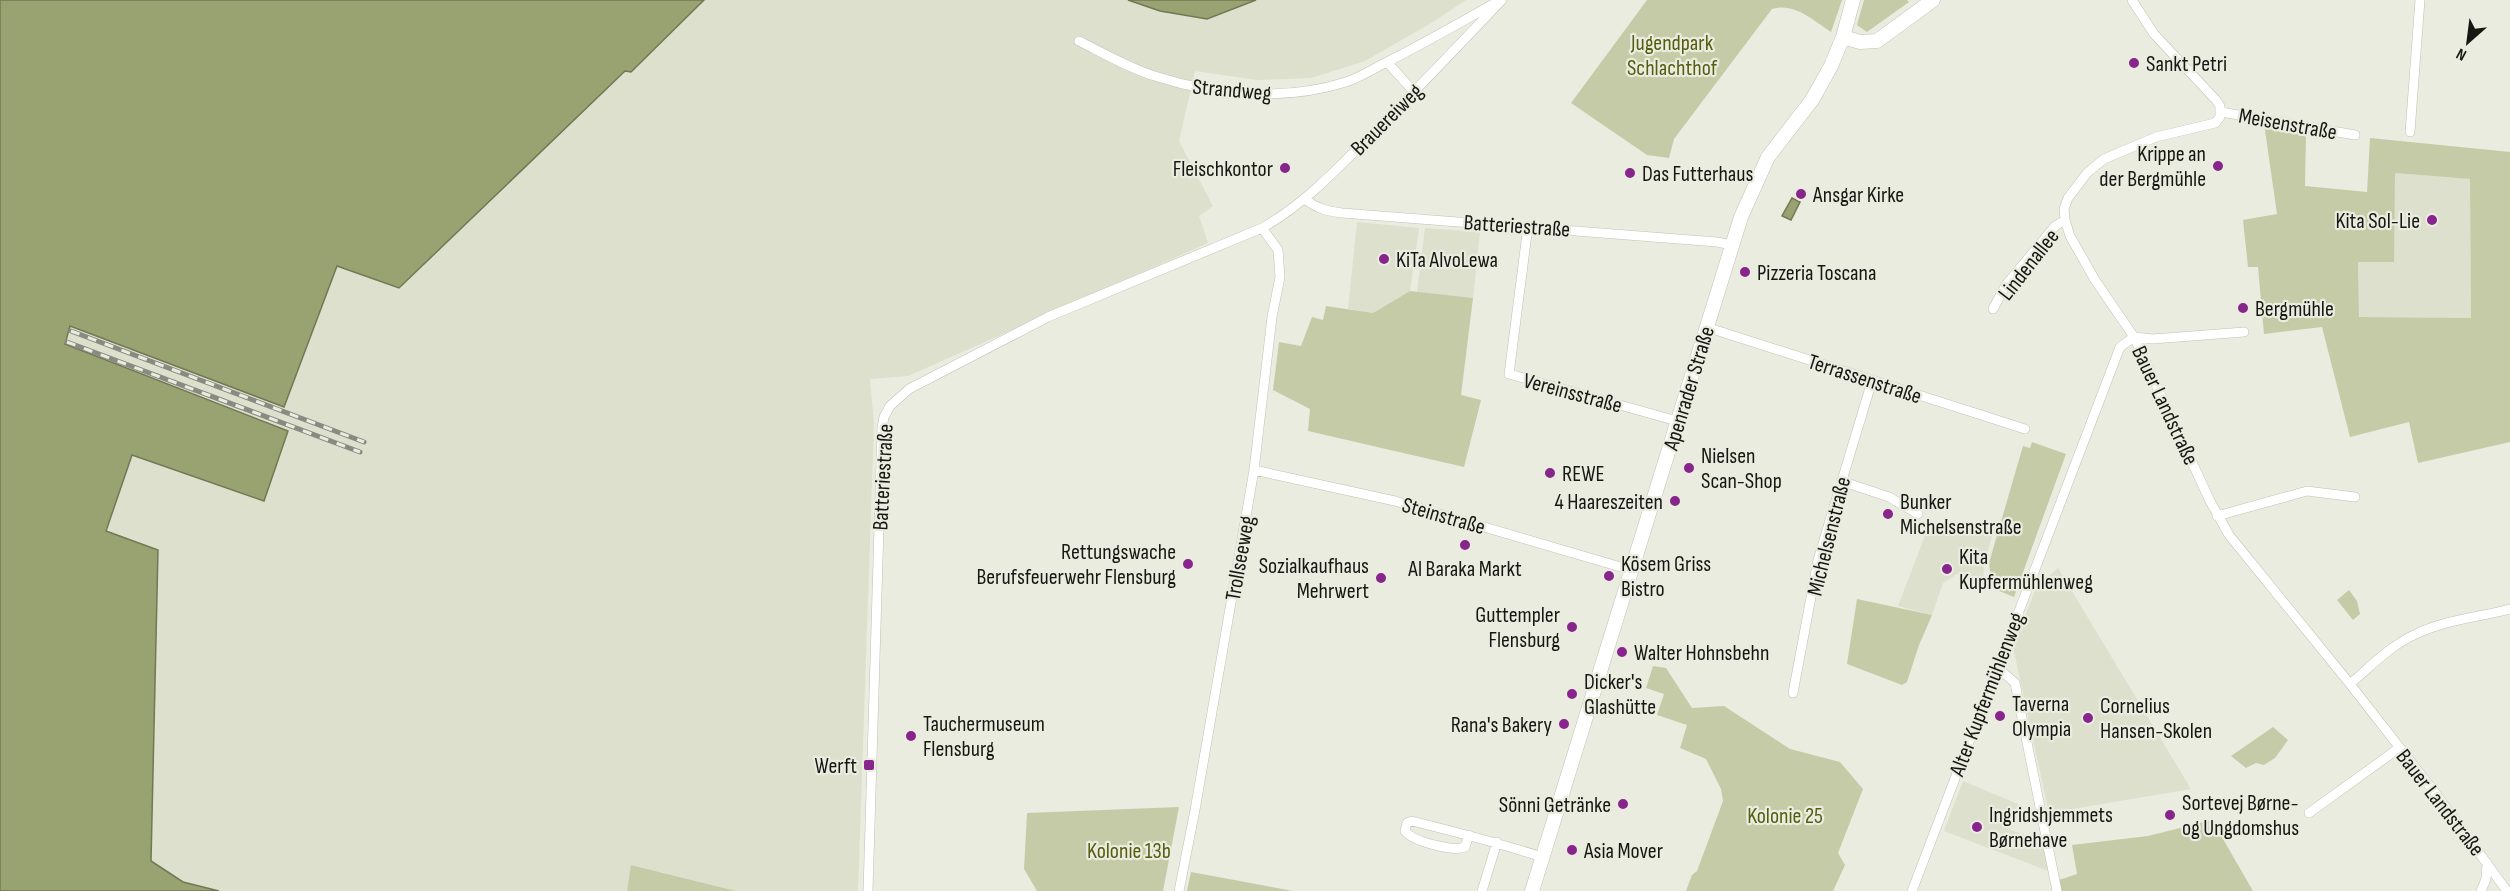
<svg xmlns="http://www.w3.org/2000/svg" width="2510" height="891" viewBox="0 0 2510 891" font-family="'Sofia Sans Condensed',sans-serif">
<style>
.built{fill:#dce0cc}
.green{fill:#c5cba7;fill-rule:evenodd}
.water{fill:#99a271;stroke:#727855;stroke-width:1.5}
.lines{fill:none;stroke-linecap:round;stroke-linejoin:round}
.street-casing{stroke:#bfc2b5;stroke-width:10}
.secondary-casing{stroke:#bfc2b5;stroke-width:15}
.street{stroke:#fff;stroke-width:9}
.secondary{stroke:#fff;stroke-width:14}
.rail-casing{stroke:#898b82;stroke-width:5}
.rail{stroke:#eaecdf;stroke-width:3;stroke-dasharray:9;stroke-linecap:butt}
.poi-dot{fill:#88258d;stroke:#eaecdf;stroke-width:2}
.labels{text-anchor:middle;stroke-width:4.5;stroke-linejoin:round;paint-order:stroke}
.park-label{font-size:22px;fill:#555d0e;stroke:#eaecdf}
.poi-label{font-size:22px;fill:#161713;stroke:#eaecdf;text-anchor:start}
.street-label{font-size:22px;fill:#161713;stroke:#eaecdf}
</style>
<rect width="100%" height="100%" fill="#eaecdf"/>
<path class="built" d="M704,0H1128L1160,11L1207,19L1256,0H1466L1433,22L1365,61L1311,78L1257,80L1195,71L1179,141L1213,206L1199,216L1208,243L908,376L870,379L874,423L858,891H736L632,865L627,891H219L183,882L151,862L157,550L106,531L132,455L264,501L64,344L70,325L284,406L337,266L399,288L570,122L625,70L631,72Z
M2395,173L2470,179L2471,318L2359,317L2358,261L2393,262Z
M1357,222L1419,228L1410,291L1373,313L1348,309Z
M1425,228L1480,232L1473,298L1417,292Z
M1972,527L1993,533L1984,563L1983,588L1957,574L1943,583L1932,615L1898,606L1926,533Z
M2058,568L2191,789L2049,813L2013,647L2036,588Z
M1963,781L2018,804L2009,829L2043,843L2048,871L1944,831Z"/>
<path class="green" d="M1647,0H1842L1831,32C1813,20 1794,2 1772,9L1674,139L1669,158L1647,155L1571,103Z
M1864,0H1907L1909,2L1867,32L1857,25Z
M2264,123L2306,133L2305,186L2367,192L2370,138L2510,152V442L2418,463L2409,422L2350,437L2322,327L2264,334L2258,267H2248L2243,220L2277,214ZM2395,173L2470,179L2471,318L2359,317L2358,262H2394Z
M1410,291L1473,298L1461,395L1481,400L1464,467L1308,431L1310,409L1273,390L1279,342L1301,346L1312,317L1323,320L1326,306L1373,313Z
M2032,442L2066,454L2014,597L1992,588L1989,563L2023,446L2030,448Z
M2349,590L2357,601L2360,614L2353,620L2337,600Z
M1857,599L1932,615L1919,645L1907,682L1902,685L1847,664Z
M1653,666L1666,668L1692,708L1724,706L1790,749L1840,762L1863,789L1838,853L1845,865L1833,891H1686L1692,875L1697,871L1723,801L1721,789L1706,759L1680,748L1687,725L1657,715L1664,694L1646,688Z
M2273,727L2288,740L2275,758L2264,765L2256,763L2246,768L2231,756Z
M1179,807L1163,891H1037L1024,869L1027,813Z
M2212,820L2253,891H2061L2059,880L2077,874L2072,845L2148,836Z
M631,865L736,891H627Z
M1191,872L1293,891H1187Z"/>
<path class="water" d="M0,0H704L631,72L625,71L399,288L337,266L284,407L70,326L65,344L288,431L264,501L132,455L106,531L158,550L151,861L183,882L219,891H0Z
M1128,0H1256L1207,19L1160,11Z
M1792,198L1800,202L1791,220L1782,216Z"/>
<g class="lines">
<g class="street-casing">
<path id="street" d="M2132,0L2154,34L2216,100L2220,106V117L2215,123L2156,137L2104,159L2087,173L2068,198L2064,209L2065,220L2070,236L2095,280L2134,337L2210,501L2229,535L2350,684L2436,794L2507,891
M1079,41C1105,54 1131,69 1158,77C1217,96 1286,101 1346,82C1359,78 1371,70 1383,64C1421,45 1458,24 1495,3
M1387,62L1414,92
M2221,112L2355,135
M2410,132L2420,0
M1306,200C1318,209 1327,211 1342,213L1717,242L1732,245
M1528,226L1509,374L1677,421
M1993,309L2006,285L2055,226L2065,220
M1706,327L2025,429
M2134,337L2153,339L2244,332
M1254,470L1395,501L1631,570
M1841,481L1889,497L1918,514
M2217,516L2307,491L2355,497
M1997,667L2015,683L2057,891
M2350,684C2371,666 2391,645 2416,634C2445,620 2479,617 2510,609
M1793,693L1818,560L1872,381
M2309,813L2399,748
M1469,835L1465,847C1453,852 1412,841 1405,831L1407,823L1412,821C1456,832 1499,843 1542,857
M868,891L882,428L884,417L890,406L909,389L1048,317L1262,228C1303,205 1334,172 1367,139C1413,94 1457,47 1502,0
M1179,891L1195,810L1254,470L1272,317L1280,277L1278,250L1262,228
M1482,891L1497,842
M1912,891L2120,347L2134,337
M2481,891L2486,879L2487,863"/>
</g>
<g class="secondary-casing">
<path id="secondary" d="M1843,37L1860,42L1877,41L1933,0
M1532,891L1741,217L1768,157L1812,100L1831,66L1843,37L1853,0"/>
</g>
<use href="#street" class="street"/>
<use href="#secondary" class="secondary"/>
<g class="rail-casing">
<path id="rail" d="M71,331L364,442
M67,342L360,452"/>
</g>
<use href="#rail" class="rail"/>
</g>
<g class="poi-dot">
<circle cx="2134" cy="63" r="6"/>
<circle cx="2218" cy="166" r="6"/>
<circle cx="1285" cy="168" r="6"/>
<circle cx="1630" cy="173" r="6"/>
<circle cx="1801" cy="194" r="6"/>
<circle cx="2432" cy="220" r="6"/>
<circle cx="1384" cy="259" r="6"/>
<circle cx="1745" cy="272" r="6"/>
<circle cx="2243" cy="308" r="6"/>
<circle cx="1689" cy="468" r="6"/>
<circle cx="1550" cy="473" r="6"/>
<circle cx="1675" cy="501" r="6"/>
<circle cx="1888" cy="514" r="6"/>
<circle cx="1465" cy="545" r="6"/>
<circle cx="1188" cy="564" r="6"/>
<circle cx="1947" cy="569" r="6"/>
<circle cx="1609" cy="576" r="6"/>
<circle cx="1381" cy="578" r="6"/>
<circle cx="1572" cy="627" r="6"/>
<circle cx="1622" cy="652" r="6"/>
<circle cx="1572" cy="694" r="6"/>
<circle cx="2000" cy="716" r="6"/>
<circle cx="2088" cy="718" r="6"/>
<circle cx="1564" cy="724" r="6"/>
<circle cx="911" cy="736" r="6"/>
<rect x="863" y="759" width="12" height="12" rx="3"/>
<circle cx="1623" cy="804" r="6"/>
<circle cx="2170" cy="815" r="6"/>
<circle cx="1977" cy="827" r="6"/>
<circle cx="1572" cy="850" r="6"/>
</g>
<g class="labels">
<g class="park-label">
<text x="1672" y="50">Jugendpark<tspan x="1672" dy="25">Schlachthof</tspan></text>
<text x="1785" y="823">Kolonie 25</text>
<text x="1129" y="858">Kolonie 13b</text>
</g>
<g class="poi-label">
<text x="2146" y="71">Sankt Petri</text>
<text x="2206" y="161" text-anchor="end">Krippe an<tspan x="2206" dy="25">der Bergmühle</tspan></text>
<text x="1273" y="176" text-anchor="end">Fleischkontor</text>
<text x="1642" y="181">Das Futterhaus</text>
<text x="1813" y="202">Ansgar Kirke</text>
<text x="2420" y="228" text-anchor="end">Kita Sol-Lie</text>
<text x="1396" y="267">KiTa AlvoLewa</text>
<text x="1757" y="280">Pizzeria Toscana</text>
<text x="2255" y="316">Bergmühle</text>
<text x="1701" y="463">Nielsen<tspan x="1701" dy="25">Scan-Shop</tspan></text>
<text x="1562" y="481">REWE</text>
<text x="1663" y="509" text-anchor="end">4 Haareszeiten</text>
<text x="1900" y="509">Bunker<tspan x="1900" dy="25">Michelsenstraße</tspan></text>
<text x="1176" y="559" text-anchor="end">Rettungswache<tspan x="1176" dy="25">Berufsfeuerwehr Flensburg</tspan></text>
<text x="1959" y="564">Kita<tspan x="1959" dy="25">Kupfermühlenweg</tspan></text>
<text x="1621" y="571">Kösem Griss<tspan x="1621" dy="25">Bistro</tspan></text>
<text x="1369" y="573" text-anchor="end">Sozialkaufhaus<tspan x="1369" dy="25">Mehrwert</tspan></text>
<text x="1465" y="576" text-anchor="middle">Al Baraka Markt</text>
<text x="1560" y="622" text-anchor="end">Guttempler<tspan x="1560" dy="25">Flensburg</tspan></text>
<text x="1634" y="660">Walter Hohnsbehn</text>
<text x="1584" y="689">Dicker's<tspan x="1584" dy="25">Glashütte</tspan></text>
<text x="2012" y="711">Taverna<tspan x="2012" dy="25">Olympia</tspan></text>
<text x="2100" y="713">Cornelius<tspan x="2100" dy="25">Hansen-Skolen</tspan></text>
<text x="923" y="731">Tauchermuseum<tspan x="923" dy="25">Flensburg</tspan></text>
<text x="1552" y="732" text-anchor="end">Rana's Bakery</text>
<text x="857" y="773" text-anchor="end">Werft</text>
<text x="2182" y="810">Sortevej Børne-<tspan x="2182" dy="25">og Ungdomshus</tspan></text>
<text x="1611" y="812" text-anchor="end">Sönni Getränke</text>
<text x="1989" y="822">Ingridshjemmets<tspan x="1989" dy="25">Børnehave</tspan></text>
<text x="1584" y="858">Asia Mover</text>
</g>
<g class="street-label">
<text transform="translate(1232 89) rotate(5)" y="8">Strandweg</text>
<text transform="translate(1386 119) rotate(-45)" y="8">Brauereiweg</text>
<text transform="translate(2288 123) rotate(10)" y="8">Meisenstraße</text>
<text transform="translate(1517 225) rotate(4)" y="8">Batteriestraße</text>
<text transform="translate(2028 264) rotate(-52)" y="8">Lindenallee</text>
<text transform="translate(1865 378) rotate(18)" y="8">Terrassenstraße</text>
<text transform="translate(1688 388) rotate(-73)" y="8">Apenrader Straße</text>
<text transform="translate(1573 392) rotate(15)" y="8">Vereinsstraße</text>
<text transform="translate(2166 405) rotate(65)" y="8">Bauer Landstraße</text>
<text transform="translate(882 477) rotate(-87)" y="8">Batteriestraße</text>
<text transform="translate(1444 515) rotate(16)" y="8">Steinstraße</text>
<text transform="translate(1828 536) rotate(-76)" y="8">Michelsenstraße</text>
<text transform="translate(1239 558) rotate(-80)" y="8">Trollseeweg</text>
<text transform="translate(1986 694) rotate(-69)" y="8">Alter Kupfermühlenweg</text>
<text transform="translate(2441 802) rotate(52)" y="8">Bauer Landstraße</text>
</g>
</g>
<g transform="translate(2468 42) rotate(208)" stroke="#eaecdf" stroke-width="4.5" paint-order="stroke">
<path d="M0-4.5L10 22L0 15L-10 22Z" fill="#161713"/>
<text y="-9" font-size="16" font-weight="bold" text-anchor="middle" fill="#161713">N</text>
</g>
</svg>
